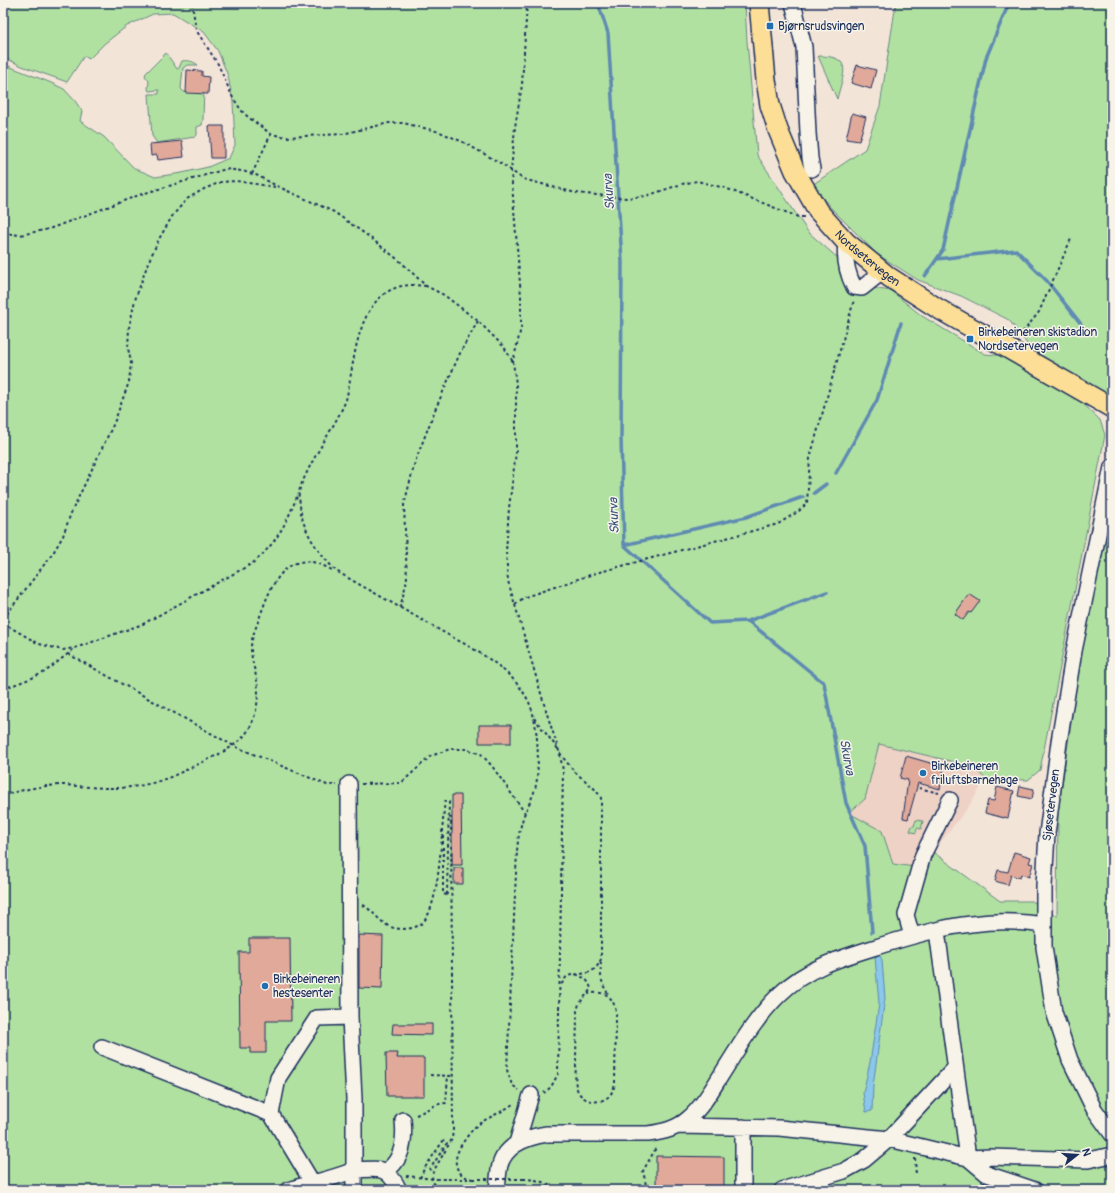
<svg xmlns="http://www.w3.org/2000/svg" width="1115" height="1193" viewBox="0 0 1115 1193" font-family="Pangolin,sans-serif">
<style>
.built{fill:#eed2c5}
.green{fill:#b1e1a1;stroke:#668880}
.water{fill:#8ac7ea;stroke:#5e8ab2}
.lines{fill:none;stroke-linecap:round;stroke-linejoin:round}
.stream{stroke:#5e8ab2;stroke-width:3.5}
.building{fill:#e1a99a;stroke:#1b2f5e}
.minor-casing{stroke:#1b2f5e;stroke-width:18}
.major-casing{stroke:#1b2f5e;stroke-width:22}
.path{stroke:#1b2f5e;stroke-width:2;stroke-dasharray:3 3;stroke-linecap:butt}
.minor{stroke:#f7f3e8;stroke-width:15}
.major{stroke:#fdde96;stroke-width:19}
.path-bridge{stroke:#1b2f5e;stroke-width:2;stroke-dasharray:3 3;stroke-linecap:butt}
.poi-dot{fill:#1f6fb2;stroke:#f7f3e8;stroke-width:1.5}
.labels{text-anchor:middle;stroke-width:3;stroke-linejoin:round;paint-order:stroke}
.poi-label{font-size:12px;fill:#1b2f5e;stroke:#f7f3e8;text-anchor:start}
.street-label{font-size:12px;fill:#1b2f5e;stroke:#f7f3e8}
.water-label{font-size:13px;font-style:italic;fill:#375581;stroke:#f7f3e8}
</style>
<rect width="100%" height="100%" fill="#f3e4d8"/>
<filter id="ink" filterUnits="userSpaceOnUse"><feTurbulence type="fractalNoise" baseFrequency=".025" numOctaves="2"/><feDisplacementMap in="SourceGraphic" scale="8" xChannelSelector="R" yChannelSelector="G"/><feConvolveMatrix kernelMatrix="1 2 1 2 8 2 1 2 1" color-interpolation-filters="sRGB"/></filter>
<g filter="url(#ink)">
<path class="built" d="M879,744L971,766L986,779L966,810L933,852L922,846L915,867L893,864L882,831L849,813L865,799Z"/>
<path class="green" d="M3,3H745L747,41L757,155L808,232L872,288L891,291L922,316L985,354L1007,356L1074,395L1100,420L1105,435L1040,770L1028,780L986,779L971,766L879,744L865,799L849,813L882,831L893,864L915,867L922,846L933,852L1000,901H1032L1057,916L1058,813L1083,640L1112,511V1190H3V64L49,82L64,89L75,101L82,111L80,121L104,137L134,168L155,177L182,173L208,167L229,158L235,145L233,102L228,76L218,51L204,32L173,13L153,14L127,26L105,43L89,59L84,56L67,82L22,66L3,57Z
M896,3H1112V399L1031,349L1009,320L961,296L918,280L877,254L831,208L812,185L865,149L880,106Z
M166,53L177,69L179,68L182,61C188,60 193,61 198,65H187L183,68L181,89L184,92L201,93L204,87L203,119L202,125L197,127V135L195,137L157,143L152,136L149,94H159V90L149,91L148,89L149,81L145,76L146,73Z
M818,56C855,56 843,74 837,99Z
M916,820L923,821L921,829L917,828L916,833L910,831L912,826H914Z"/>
<path class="water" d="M880,956L882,960L885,998L873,1086L872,1111L866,1112L863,1093L870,1062L879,1004L875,957Z"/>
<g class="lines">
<path class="stream" d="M598,3L608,33L622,262L621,438L624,545L710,623L748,621L824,683L846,803L865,846L872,932
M937,259L1016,250L1047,281L1081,324
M925,276L943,250L986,58L1009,3
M836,473L877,400L901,323
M814,493L826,484
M624,545L746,517L803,497
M748,621L827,592"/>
</g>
<path class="building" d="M857,65L876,70L871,89L851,83Z
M187,70L202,71V76L209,77L208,94L186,93Z
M852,113L866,117L859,141L846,139Z
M209,126H224V158H211Z
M182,141L184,157L158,160L157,155L151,156L150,144Z
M969,594L980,601L971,613L969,612L963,620L955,614Z
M479,725H511V743H479Z
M906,756L944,767L940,789L918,783L908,819L903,818L908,780L900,778Z
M1020,786L1034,789L1032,799L1018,796Z
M997,787L1014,791L1008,818L1004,817V818L985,813L988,800L994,801Z
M452,795H461L462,865H452Z
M1014,852L1031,857L1029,863L1033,864L1029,877L1021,874L1020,878L1011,875L1008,885L995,881L998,870L1008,872Z
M454,868H463V884H454Z
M359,935L383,936L382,989L359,988Z
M249,938H290L291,1021H266V1053H250V1048H240L239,952H249Z
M393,1024H432V1035L392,1034Z
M386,1053H398L397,1058H424V1096H387Z
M656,1156L724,1157V1190H656Z"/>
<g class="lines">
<g class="minor-casing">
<path id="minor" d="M793,3L804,47L808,133L810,158L812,169
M846,242C844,258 847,273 854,287L862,288L882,272
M1112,467L1074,651L1059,742L1047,834L1044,886V947L1054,1012L1070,1060L1094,1109L1112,1134
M349,784L350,1017L354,1099V1170C380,1169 387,1165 399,1190
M937,931L968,1158L987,1174L1035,1190
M912,936L906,915L923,855L950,800
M102,1047L271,1114L312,1182
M271,1114L278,1078L317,1018L350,1017
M679,1126L779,1128L889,1139L968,1158L991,1157L1088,1160L1112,1155
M743,1127V1190
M517,1143L531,1095
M386,1171C403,1160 405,1139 403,1120
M288,1190C310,1183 333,1179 354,1170V1190
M497,1190C498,1182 498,1173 500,1165C506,1144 527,1137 547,1134H648C663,1132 677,1129 689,1118C701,1108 710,1093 718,1080C737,1050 755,1018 780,994C809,965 851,955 889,943C916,935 943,927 971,924C995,921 1020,921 1044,925
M782,1190L844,1171L864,1160L889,1139L955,1068"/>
</g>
<g class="major-casing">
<g id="major">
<path id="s1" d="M759,3L766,80L770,105L778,130L795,171L818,211L835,230L846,242L889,277L937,308L1112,408"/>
</g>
</g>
<path class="path" d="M192,3L196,30L218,64L232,96L241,110L248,117L271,134L286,137L342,134L389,123H403L440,132L463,142L502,164L523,179L576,193L627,198L646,196L682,184L697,181L725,188L798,217H804
M527,3L522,85L515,127L511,172L521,296V328L513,362L516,384V452L509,508L506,552L508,581L547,714L559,751L563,770L558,1074L551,1087L544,1093
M252,174L271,134
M3,233L20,235L49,229L142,194L226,169L242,171L256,175L279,187L334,212L368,236L401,262L426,286L444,295L478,321L504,347L513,362
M426,286C417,285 407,284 398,287C355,301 355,363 346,400C336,424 320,446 308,470C305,477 300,485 299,493C298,496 300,501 300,505C302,531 318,552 336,571C369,590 403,609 436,628C467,646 506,663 525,695C538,714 539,755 537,778C536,792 529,803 524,815C520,827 518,838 517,851L507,1070L512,1085L519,1090
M1019,337L1039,312L1071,239
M515,604L525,597L596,573L778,524L799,511L807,503L810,458L854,300
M400,608L407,580L404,505L415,462L435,410L461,351L478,321
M3,619L53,553L63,536L71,513L114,423L129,382L131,363L128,348L129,328L135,300L148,263L159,239L173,215L187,199L204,189L221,182L236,181L275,187
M3,623L39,644L63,650L75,648L143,624L253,563C277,543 287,522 298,494
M68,654L234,746L327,785H337
M3,689L32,678L45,672L74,649
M534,718L558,749
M560,753C564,759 569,765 574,771C583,780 595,786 601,798V959C594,977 583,972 567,976L561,985
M361,784L401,783L431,756L450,749H466L481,754L492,766L525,813
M919,788L939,793
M3,795C23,790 43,785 63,785C85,786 108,790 130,787C141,786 154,783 165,779C177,775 189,768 201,763C217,755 232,749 244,736C256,722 260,698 257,681C255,670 251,659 251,648C251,638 256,628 259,619C266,600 276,567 300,562C311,559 324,566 334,571
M443,829V894L447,895
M363,905C374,911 381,925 394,928C403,930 414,929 421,924C441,910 441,826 445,801L449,802L447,895
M601,962C600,975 601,984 609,995
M576,974C584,978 589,980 591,989L579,1004L577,1011C577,1029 576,1046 576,1064C576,1072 574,1082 577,1089C580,1098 590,1103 600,1101C609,1099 613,1092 615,1084L616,1012C613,995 604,990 588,994
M430,1075L453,1076
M416,1115C426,1111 435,1103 446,1103L448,1075
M915,1158L916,1176
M406,1176L435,1179H468
M420,1178L424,1169L443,1141L447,1143L430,1169L433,1172
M473,1179C465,1178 457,1173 456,1164C455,1158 458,1150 462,1144C466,1138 470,1132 475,1127C487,1117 502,1113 514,1103
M523,1179C536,1179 546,1182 556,1190
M647,1190L643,1171L657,1146"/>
<use href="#minor" class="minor"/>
<use href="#major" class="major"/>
<path class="path-bridge" d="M473,1179H523
M438,1190L432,1180L433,1172L452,1139L453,1129L451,818L448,817"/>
</g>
</g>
<g class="poi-dot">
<rect x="766" y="22" width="8" height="8" rx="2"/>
<rect x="966" y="335" width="8" height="8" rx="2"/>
<circle cx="923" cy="773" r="4"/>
<circle cx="265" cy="986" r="4"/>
</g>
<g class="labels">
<g class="poi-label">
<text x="778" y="30">Bjørnsrudsvingen</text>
<text x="978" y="336">Birkebeineren skistadion<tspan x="978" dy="14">Nordsetervegen</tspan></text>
<text x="931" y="770">Birkebeineren<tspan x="931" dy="14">friluftsbarnehage</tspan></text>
<text x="273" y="983">Birkebeineren<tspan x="273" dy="14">hestesenter</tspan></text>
</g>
<g class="street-label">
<text dy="4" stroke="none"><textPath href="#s1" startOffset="288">Nordsetervegen</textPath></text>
<text transform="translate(1051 805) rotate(-83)" y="4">Sjøsetervegen</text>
</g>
<g class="water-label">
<text transform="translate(608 192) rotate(-94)" y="5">Skurva</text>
<text transform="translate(613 516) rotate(-92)" y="5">Skurva</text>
<text transform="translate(848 757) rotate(80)" y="5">Skurva</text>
</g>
</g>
<rect width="1115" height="1193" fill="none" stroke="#f7f3e8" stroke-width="16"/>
<rect x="8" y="8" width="1099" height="1177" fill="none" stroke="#1b2f5e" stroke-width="1.5" filter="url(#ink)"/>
<g transform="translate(1077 1155) rotate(73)" stroke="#f7f3e8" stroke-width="3" paint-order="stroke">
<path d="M0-3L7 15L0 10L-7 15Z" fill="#1b2f5e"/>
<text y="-6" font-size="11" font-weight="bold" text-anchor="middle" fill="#1b2f5e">N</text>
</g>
</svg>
